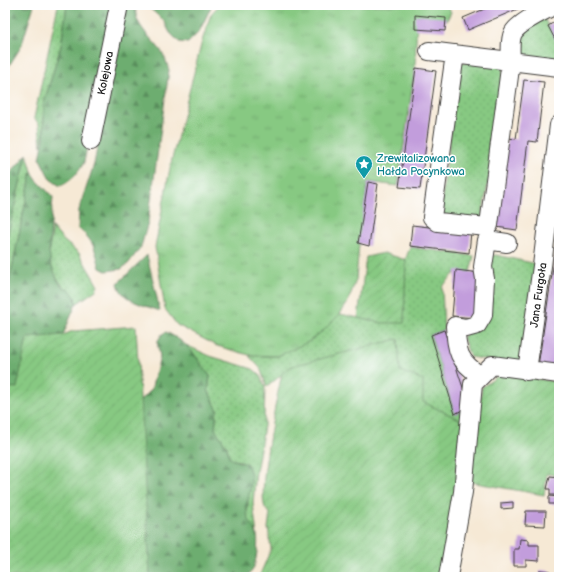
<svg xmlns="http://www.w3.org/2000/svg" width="564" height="582" viewBox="0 0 564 582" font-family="'Balsamiq Sans',sans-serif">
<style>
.grass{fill:url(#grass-dots);stroke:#52724f}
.forest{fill:url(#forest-firs);stroke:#446446}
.park{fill:url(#park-tufts);stroke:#52724f}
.garden{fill:url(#garden-furrows);stroke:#52724f}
.building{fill:#c29ddc}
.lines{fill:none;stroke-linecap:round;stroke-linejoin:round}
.minor-casing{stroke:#3d3b38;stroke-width:20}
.minor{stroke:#fff;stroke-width:18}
.labels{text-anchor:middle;stroke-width:3;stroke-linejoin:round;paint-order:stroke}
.street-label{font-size:11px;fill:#1c1c1c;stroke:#fff}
.culture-label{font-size:11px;fill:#0d838f;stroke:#fff;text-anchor:start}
</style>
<defs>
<pattern id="grass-dots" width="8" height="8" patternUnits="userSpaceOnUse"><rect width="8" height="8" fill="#87c982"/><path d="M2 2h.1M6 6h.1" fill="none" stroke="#74ac70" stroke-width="1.8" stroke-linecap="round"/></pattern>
<pattern id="forest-firs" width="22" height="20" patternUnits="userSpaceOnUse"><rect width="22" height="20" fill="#6dad70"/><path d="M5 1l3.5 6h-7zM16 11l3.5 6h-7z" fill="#598c5b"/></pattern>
<pattern id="park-tufts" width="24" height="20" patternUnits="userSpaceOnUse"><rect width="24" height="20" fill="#87c982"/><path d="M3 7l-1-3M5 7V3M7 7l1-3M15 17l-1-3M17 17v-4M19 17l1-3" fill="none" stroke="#74ac70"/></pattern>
<pattern id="garden-furrows" width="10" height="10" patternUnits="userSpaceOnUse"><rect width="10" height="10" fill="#87c982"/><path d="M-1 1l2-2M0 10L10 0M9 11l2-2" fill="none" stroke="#74ac70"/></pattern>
</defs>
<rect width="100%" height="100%" fill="#fff"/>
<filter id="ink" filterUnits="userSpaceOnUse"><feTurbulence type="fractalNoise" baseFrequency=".025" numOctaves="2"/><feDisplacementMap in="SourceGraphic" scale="8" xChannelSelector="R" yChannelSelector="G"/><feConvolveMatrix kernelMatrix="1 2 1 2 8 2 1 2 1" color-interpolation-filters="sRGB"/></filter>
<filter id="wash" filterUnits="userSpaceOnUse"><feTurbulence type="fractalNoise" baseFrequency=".012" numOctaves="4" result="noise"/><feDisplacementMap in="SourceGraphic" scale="16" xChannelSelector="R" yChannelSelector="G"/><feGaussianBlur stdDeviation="0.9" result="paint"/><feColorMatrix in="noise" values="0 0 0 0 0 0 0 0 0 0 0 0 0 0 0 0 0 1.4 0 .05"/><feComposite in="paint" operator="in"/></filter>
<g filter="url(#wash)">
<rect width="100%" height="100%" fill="#f6e9d5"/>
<path class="grass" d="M58,5H67L61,46L44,103V132L41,146L39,124L34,118Z
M544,18L559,45V62L521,54C515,29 523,30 544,18Z
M460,62L504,63L496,127L491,130L489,147H495L481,221L440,214Z
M27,154L32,171L5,303V246Z
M52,227L63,240L79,253L98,286L96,290L76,304L75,297C60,285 50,273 49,252C49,244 53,235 52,227Z
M410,247L474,256L470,272H456L442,287L444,330L431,335L455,414L469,406L465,422L422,402L292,366L267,387L260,368L249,356H278L324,330L340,314L382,323Z
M496,255L537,264L524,353L519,362L514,364L470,357L463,337L467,333L491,256Z
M186,345L210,356L253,369L259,374L265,386L264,426L256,472L253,503L257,535L249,521L247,513L248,503L241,461L233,460L229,457L227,447L215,429L217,409L208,390L210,376C201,366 196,354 186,345Z"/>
<path class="forest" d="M5,5H34L21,47L5,72Z
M67,5H115L84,162C80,171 70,183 60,186L50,179L40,159L44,138V103L61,46Z
M124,5H137C130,22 153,39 162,52C165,57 167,64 169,70L148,222L141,247L128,264L121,269L106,271L100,268C95,249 94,241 78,228L79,210L94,164Z
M146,5H212L199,32L188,43L179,42L170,33L164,21Z
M27,154L5,246V179Z
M32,171L36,179L53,197L49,252L51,264L58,281L63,287L70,290L75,297L76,304L63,335L28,338L17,389L5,387V303Z
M147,255L160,311C144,305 121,301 118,283Z
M166,332C191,344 194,356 210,376L208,390L217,409L215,429L227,447L229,457L233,460L247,464C257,484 246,493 247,512C247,521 255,527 257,535C259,541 256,566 252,571C251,573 247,575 245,577H150L139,402L151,390L160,357L157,342L162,334Z"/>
<path class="park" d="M219,5H447L451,12L447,20L417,18L415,68L398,186L368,182L359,244L356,280L347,304L340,314L324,330L308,342L278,356L249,355L217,346L177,325L165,309L155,247L171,163L202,41L211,14Z"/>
<path class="garden" d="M384,253L406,260L404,323H382L358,318L366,257Z
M136,326L150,577H5V387L17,388L27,338L63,335L73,331Z
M398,339L400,371L423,380V402L465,422L459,492L439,577H259L271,549L268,528L270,513C268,511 266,510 265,508C257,491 277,396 282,373L292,366Z
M501,374L559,382V475L547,474L544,495L470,482L482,387Z"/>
<g id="blocks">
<path class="building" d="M494,5H527L468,30L463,18Z
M415,15L446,18L445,31L415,29Z
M559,19V47L548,26Z
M416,68L436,71L420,189L399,187Z
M524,80L544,82L537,142L528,141L517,230L496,227L507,138L516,139Z
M368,182L378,184L369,246L358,243Z
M412,225L471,232L469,253L410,246Z
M558,235L559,367L538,366Z
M456,270L480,273L475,318L452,316Z
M444,330L469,406L455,414L431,335Z
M550,476L559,477V495H550V489H547Z
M549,496L559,497V504H549Z
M513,502V508L501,509V503Z
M526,511H546L545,526L525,525Z
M520,539L529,540V545H539V561L526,560V566H514V549H519Z
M540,570L550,571V576H540Z"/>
</g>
</g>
<g filter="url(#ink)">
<use href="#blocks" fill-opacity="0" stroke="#3d3b38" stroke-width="1"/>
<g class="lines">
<g class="minor-casing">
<path id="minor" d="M429,51L559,67
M455,54L432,217L438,222L487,227L489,225L511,61C511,53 509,41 513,33C519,22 544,11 555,5
M91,141L119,5
M527,371L542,266L559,125
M481,376C458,361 457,352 455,326L466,328L477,325L483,315L485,279L483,267L487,240L507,243
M448,577L463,492L473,384L492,365L559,374"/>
</g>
<use href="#minor" class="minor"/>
</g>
</g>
<defs>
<g id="sight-pin" transform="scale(0.9)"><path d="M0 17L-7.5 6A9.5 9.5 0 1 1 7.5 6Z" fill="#0f9aa8" stroke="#fff"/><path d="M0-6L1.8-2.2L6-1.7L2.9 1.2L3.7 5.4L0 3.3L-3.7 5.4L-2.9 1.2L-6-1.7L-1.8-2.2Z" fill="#fff"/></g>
</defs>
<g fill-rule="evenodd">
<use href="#sight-pin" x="364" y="164"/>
</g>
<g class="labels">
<g class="street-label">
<text transform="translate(105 73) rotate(-79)" y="4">Kolejowa</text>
<text transform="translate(538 295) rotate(-82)" y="4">Jana Furgoła</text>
</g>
<g class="culture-label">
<text x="377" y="162">Zrewitalizowana<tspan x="377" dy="13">Hałda Pocynkowa</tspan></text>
</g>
</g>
<rect width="564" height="582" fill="none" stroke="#fff" stroke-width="20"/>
</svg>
